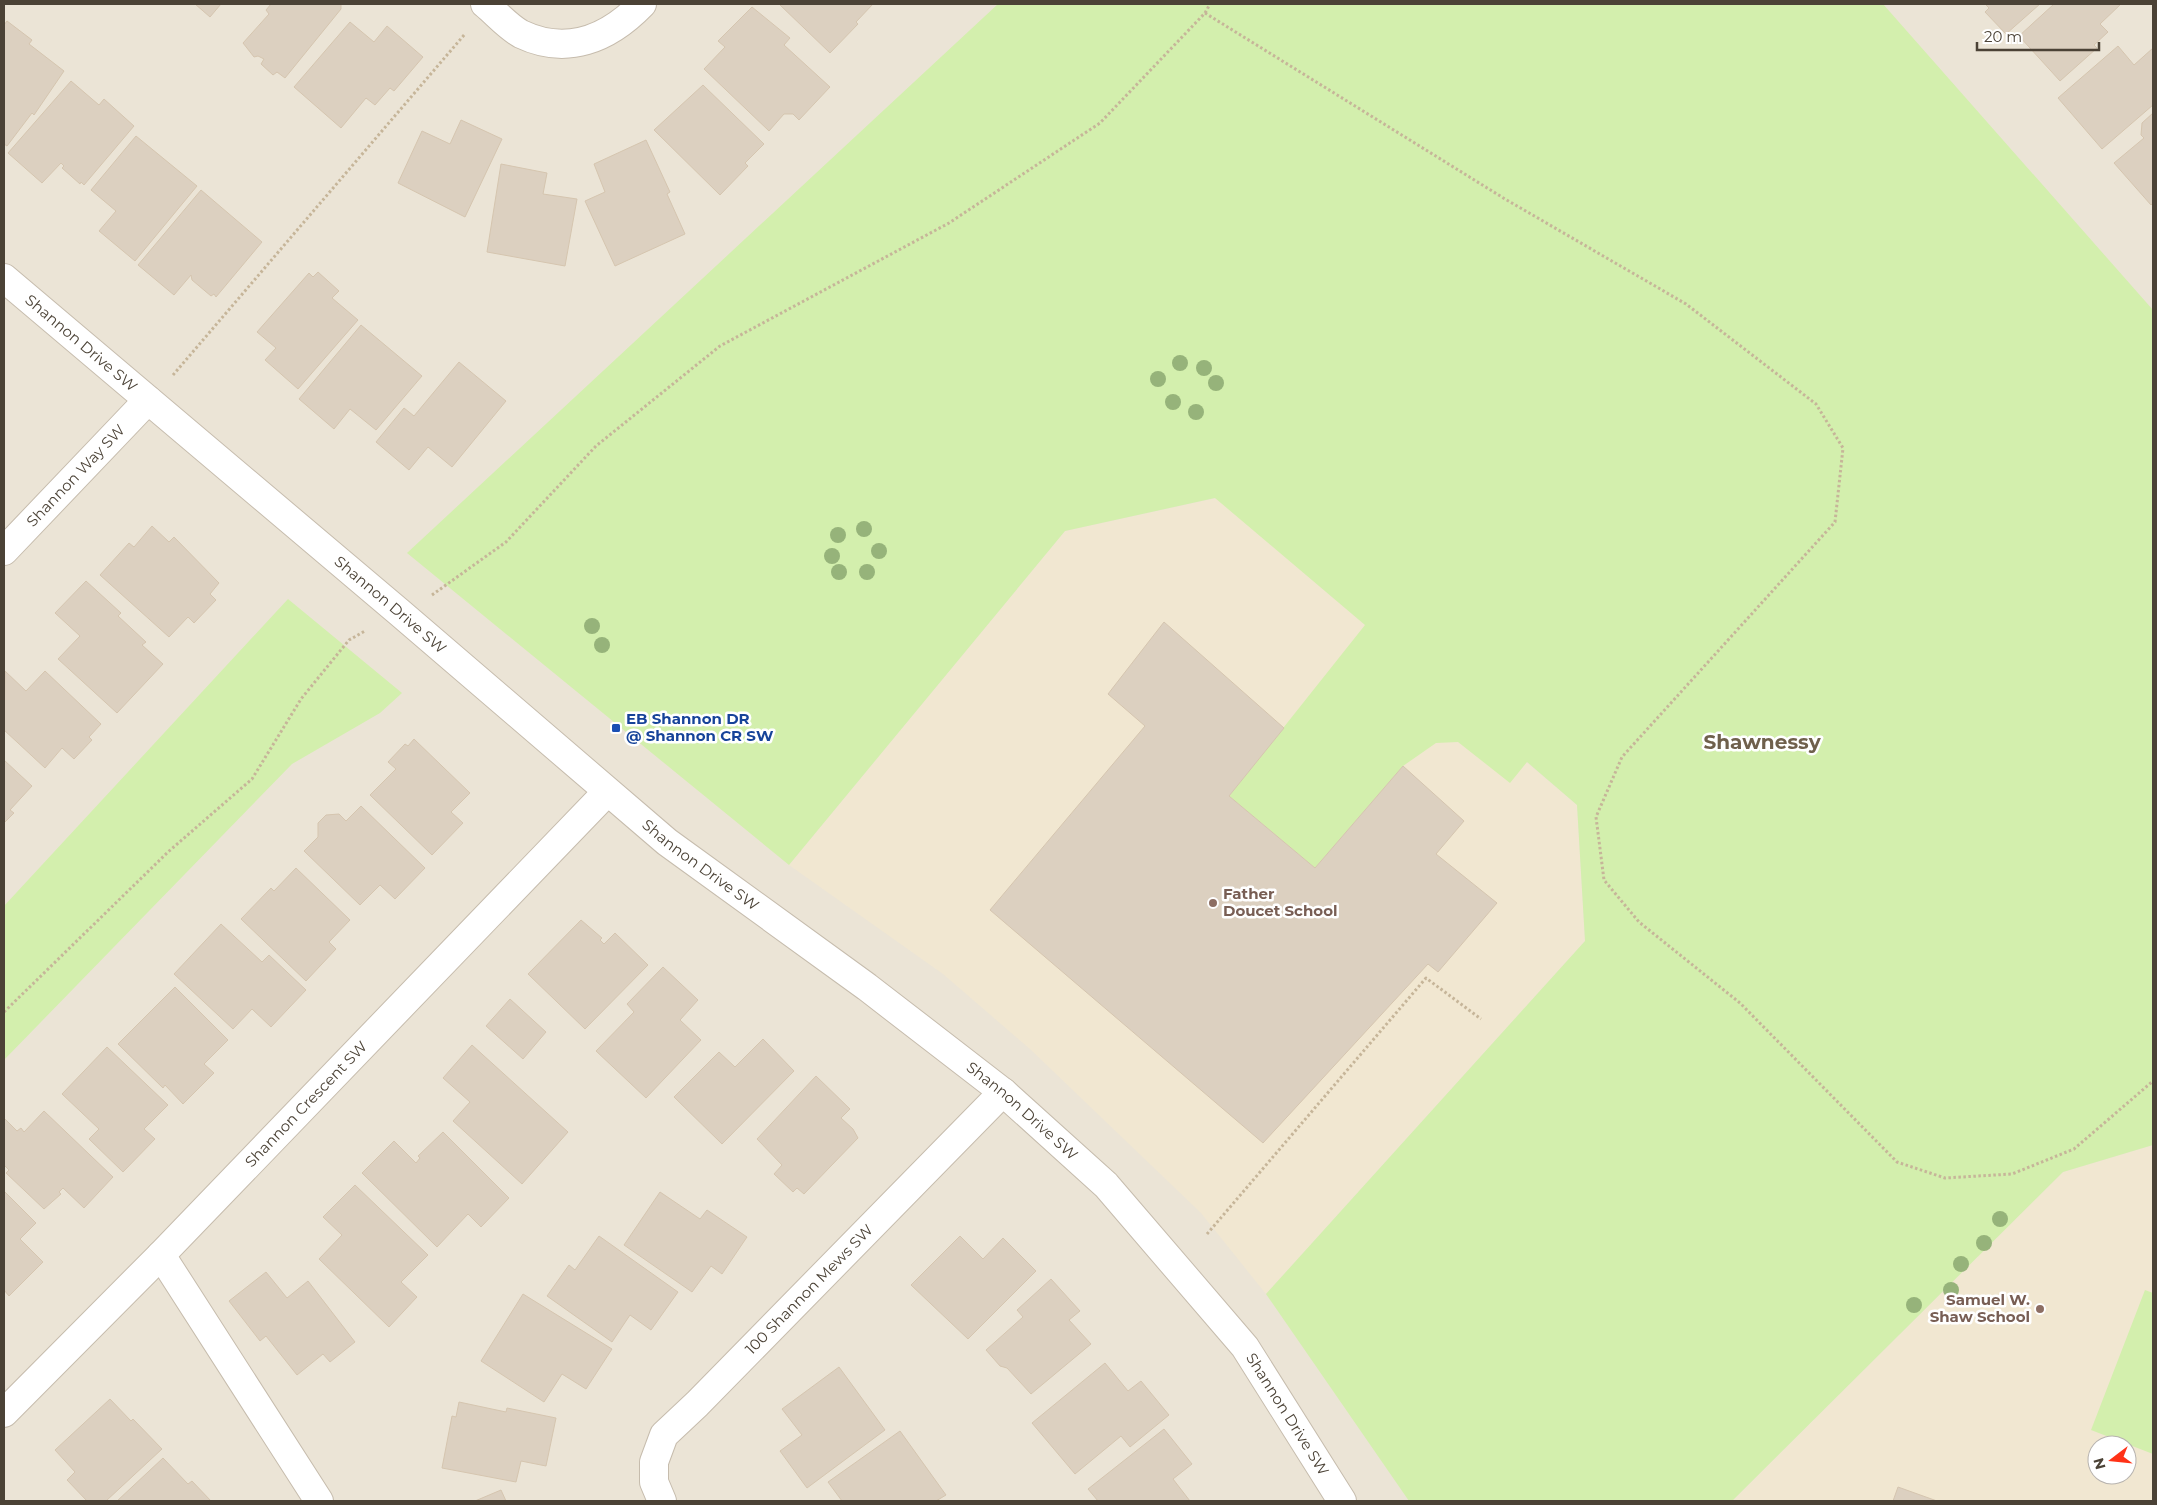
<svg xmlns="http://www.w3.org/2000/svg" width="2157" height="1505" viewBox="0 0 2157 1505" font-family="Montserrat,sans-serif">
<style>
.residential{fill:#ebe4d6;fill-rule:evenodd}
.education{fill:#f1e7d1;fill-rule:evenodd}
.green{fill:#d3efad}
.building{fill:#dcd0c0;stroke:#d5c5af}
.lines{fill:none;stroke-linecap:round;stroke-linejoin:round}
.minor-casing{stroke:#c6bcad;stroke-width:30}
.path{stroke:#c6b599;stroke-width:3;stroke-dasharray:2.5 2.5;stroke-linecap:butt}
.minor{stroke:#fff;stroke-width:28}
.tree{fill:#96b37a}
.transit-dot{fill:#1a4fb4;stroke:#fff;stroke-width:2}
.education-dot{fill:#8d6e63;stroke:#fff;stroke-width:2}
.labels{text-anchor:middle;stroke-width:5;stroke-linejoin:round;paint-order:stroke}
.street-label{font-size:15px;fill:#4b4236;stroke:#fff}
.transit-label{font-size:15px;font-weight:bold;fill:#164399;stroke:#fff;text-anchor:start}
.education-label{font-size:15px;font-weight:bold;fill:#785e54;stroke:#fff;text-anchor:start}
.district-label{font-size:20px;font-weight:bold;fill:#6f604c;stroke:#fff}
</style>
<rect width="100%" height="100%" fill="#f6f2e9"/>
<path class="residential" d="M4,4H2153V1501H4ZM2097,1445H2127V1475H2097Z"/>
<path class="education" d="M1216,498L1577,805L1585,941L1266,1294L1201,1213L1030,1049L943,974L789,865L1065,531Z
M2153,1145V1501H1732L2063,1172ZM2097,1445H2127V1475H2097Z"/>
<path class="green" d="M998,4H1883L2153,310V1145L2063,1172L1732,1501H1409L1266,1294L1585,941L1577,805L1527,762L1510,783L1458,742L1436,743L1403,766L1315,868L1229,796L1365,625L1215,498L1065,531L789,865L407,553Z
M288,599L402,693L380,713L292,764L4,1060V906Z
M2145,1290L2153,1293V1454L2091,1430Z"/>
<path class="building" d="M195,4H221L210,17Z
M271,4H341V9L285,78L277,72L273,75L261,64L264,59L258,56L254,57L243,43L269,14L266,10Z
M779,4H873L856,22L858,24L830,53Z
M1985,4H2040L2006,34L1985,12L1989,8Z
M2054,4H2121L2100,24L2108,32L2094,45L2097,48L2060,81L2019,36Z
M752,7L790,38L784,45L830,87L799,120L793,114H784L769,131L704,69L725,47L718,41Z
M7,21L32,40L29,44L64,71L34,115L32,113L7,146L4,144V25Z
M350,22L374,42L387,26L423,57L394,91L390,88L375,105L366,98L341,128L294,87Z
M2118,46L2134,65L2153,48V105L2102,149L2058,98Z
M71,81L99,105L104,99L134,126L84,185L81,182L80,184L62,168L64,166L61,163L42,183L8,153Z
M703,85L764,144L745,163L748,166L720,195L654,130Z
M2153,113V203L2151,205L2114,163L2144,138L2141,135L2142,123Z
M461,120L502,139L465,217L398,183L422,131L450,144Z
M136,136L197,186L135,261L99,231L116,211L91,190Z
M646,140L670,192L667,194L685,234L615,266L585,201L605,192L594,164Z
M501,164L547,173L543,194L577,199L565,266L487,252Z
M201,190L262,242L216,297L214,294L211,296L192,280L191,275L174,295L138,265Z
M318,272L339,291L332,298L358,320L298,389L265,360L276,348L257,332L309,273L313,277Z
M361,325L422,376L376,430L350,409L334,429L299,399Z
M459,362L506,401L452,467L428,447L409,470L376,442L404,408L414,416Z
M152,526L169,542L174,537L219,583L210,594L216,600L194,623L188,617L169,637L100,575L129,543L134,547Z
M86,581L121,613L118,616L146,642L142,645L163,664L117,713L58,659L80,636L55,613Z
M1164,622L1284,728L1229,796L1315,868L1403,766L1464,821L1436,854L1497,903L1438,972L1428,964L1263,1143L990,910L1145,726L1108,694Z
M5,671L26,691L45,671L101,724L89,737L92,740L74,759L62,748L45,768L4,730Z
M414,739L470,793L451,812L463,823L432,855L370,795L396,769L388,762L405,744L408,746Z
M4,760L32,786L10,810L14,813L4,823Z
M361,806L425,868L395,899L380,885L360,905L304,851L318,837V823L326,815L339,814L346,821Z
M296,868L350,920L329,942L336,949L306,981L241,919L271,888L274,891Z
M581,920L602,938L600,940L604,944L615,933L648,965L585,1029L528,974Z
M221,924L262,962L269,955L306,990L271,1027L252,1009L233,1029L174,974Z
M663,967L698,1000L680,1020L701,1040L646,1098L596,1051L634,1012L627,1004Z
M175,987L228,1040L204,1064L214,1073L183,1104L165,1085L163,1088L118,1044Z
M510,999L546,1032L523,1059L486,1026Z
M763,1039L794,1071L722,1144L674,1097L719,1052L735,1067Z
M472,1045L568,1132L522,1184L453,1121L470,1102L443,1078Z
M107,1047L168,1105L144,1129L155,1139L123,1172L89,1139L99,1129L62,1094Z
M816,1076L850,1109L841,1118L853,1129L858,1138L804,1194L797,1188L793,1192L774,1174L782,1165L757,1139Z
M44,1111L113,1177L84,1208L63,1188L59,1192L61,1194L44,1209L6,1173L9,1170L4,1165V1118L17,1131L21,1128L24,1132Z
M443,1132L509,1198L481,1227L468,1214L437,1247L362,1173L394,1141L416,1163L420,1158L418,1156Z
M355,1185L428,1255L401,1282L417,1297L389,1327L319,1259L342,1235L323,1217Z
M4,1191L36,1223L20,1239L43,1262L9,1296L4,1290Z
M660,1192L700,1219L707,1210L747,1237L722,1274L711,1266L692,1292L624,1245Z
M599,1236L678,1292L651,1330L630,1315L612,1342L547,1296L569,1265L575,1270Z
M960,1236L983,1259L1003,1238L1036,1271L968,1339L911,1285Z
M266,1272L287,1298L308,1281L355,1342L330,1362L323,1354L297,1375L266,1336L260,1341L229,1301Z
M1051,1279L1080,1311L1069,1320L1091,1344L1031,1394L1007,1368L1000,1366L986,1350L1023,1317L1017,1310Z
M523,1294L612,1349L586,1389L562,1374L544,1402L481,1361Z
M1105,1363L1128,1391L1141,1381L1169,1415L1130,1447L1121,1436L1075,1474L1032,1423Z
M839,1367L885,1430L807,1488L780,1451L802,1435L782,1409Z
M110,1399L131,1421L133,1419L162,1449L106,1501H87L67,1480L75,1472L55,1450Z
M459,1402L506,1412L507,1408L556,1418L546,1466L521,1461L516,1482L442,1468L452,1416L456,1417Z
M1164,1429L1192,1464L1173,1479L1190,1501H1098L1088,1489Z
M900,1431L946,1495L936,1501H842L828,1482Z
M163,1458L188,1484L192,1481L211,1501H117Z
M1898,1487L1937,1501H1893Z
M501,1490L506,1501H475Z"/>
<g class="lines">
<g class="minor-casing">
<g id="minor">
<path d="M485,4C496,13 508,27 521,34C567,56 608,39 642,4"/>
<path id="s1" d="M4,278L399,612L667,842L867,987L1003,1092L1106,1185L1245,1347L1342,1501"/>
<path id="s2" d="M4,551L148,400"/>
<path d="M161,1255L319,1501"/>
<path id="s3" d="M4,1413L161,1255L607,792"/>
<path id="s4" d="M662,1501L654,1482V1462L664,1435L697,1404L1003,1092"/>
</g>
</g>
<path class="path" d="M1205,13L1210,4
M173,375L465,34
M432,595L506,542L596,446L720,346L949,223L1100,123L1205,13L1505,199L1686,304L1816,404L1843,448L1835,522L1622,757L1596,817L1604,880L1639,922L1740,1003L1897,1162L1945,1178L2012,1174L2074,1149L2153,1081
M4,1012L168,852L252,779L301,699L349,640L365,631
M1207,1234L1426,978L1481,1019"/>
<use href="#minor" class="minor"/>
</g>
<g class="tree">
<circle cx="1180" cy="363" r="8"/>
<circle cx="1204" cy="368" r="8"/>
<circle cx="1158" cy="379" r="8"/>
<circle cx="1216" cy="383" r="8"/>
<circle cx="1173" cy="402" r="8"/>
<circle cx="1196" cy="412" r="8"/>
<circle cx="864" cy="529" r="8"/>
<circle cx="838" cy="535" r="8"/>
<circle cx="879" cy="551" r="8"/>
<circle cx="832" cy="556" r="8"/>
<circle cx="839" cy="572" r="8"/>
<circle cx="867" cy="572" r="8"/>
<circle cx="592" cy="626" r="8"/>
<circle cx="602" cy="645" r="8"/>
<circle cx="2000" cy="1219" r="8"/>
<circle cx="1984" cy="1243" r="8"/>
<circle cx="1961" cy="1264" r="8"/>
<circle cx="1951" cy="1290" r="8"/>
<circle cx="1914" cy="1305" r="8"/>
</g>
<rect class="transit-dot" x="611" y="723" width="10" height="10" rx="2.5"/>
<g class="education-dot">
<circle cx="1213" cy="903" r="5"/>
<circle cx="2040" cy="1309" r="5"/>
</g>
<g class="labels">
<g class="street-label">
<text dy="5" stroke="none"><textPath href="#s1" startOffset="101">Shannon Drive SW</textPath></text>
<text dy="5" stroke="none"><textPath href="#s2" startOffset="104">Shannon Way SW</textPath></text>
<text dy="5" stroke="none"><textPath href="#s1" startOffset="506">Shannon Drive SW</textPath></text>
<text dy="5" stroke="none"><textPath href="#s1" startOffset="911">Shannon Drive SW</textPath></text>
<text dy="5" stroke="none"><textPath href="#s3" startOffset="432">Shannon Crescent SW</textPath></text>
<text dy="5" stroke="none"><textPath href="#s1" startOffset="1316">Shannon Drive SW</textPath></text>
<text dy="5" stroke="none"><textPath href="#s4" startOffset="275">100 Shannon Mews SW</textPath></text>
<text dy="5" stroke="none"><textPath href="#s1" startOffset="1721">Shannon Drive SW</textPath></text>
</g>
<g class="transit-label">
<text x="626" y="724">EB Shannon DR<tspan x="626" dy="17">@ Shannon CR SW</tspan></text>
</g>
<g class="education-label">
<text x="1223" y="899">Father<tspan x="1223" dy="17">Doucet School</tspan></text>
<text x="2030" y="1305" text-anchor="end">Samuel W.<tspan x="2030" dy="17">Shaw School</tspan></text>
</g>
<g class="district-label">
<text x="1762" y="749">Shawnessy</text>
</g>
</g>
<rect width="2157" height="1505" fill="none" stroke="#4b4236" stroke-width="10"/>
<g transform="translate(2112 1460) rotate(254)"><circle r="24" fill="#ffffff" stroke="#b7b3af"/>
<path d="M0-4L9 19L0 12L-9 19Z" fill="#ff3217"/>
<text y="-8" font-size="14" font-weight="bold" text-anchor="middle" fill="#4b4236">N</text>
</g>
<path d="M1977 42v8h122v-8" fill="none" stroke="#4b4236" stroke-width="2.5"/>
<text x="1984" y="42" font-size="15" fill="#4b4236" stroke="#ffffff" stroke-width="4" paint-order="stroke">20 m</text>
</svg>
